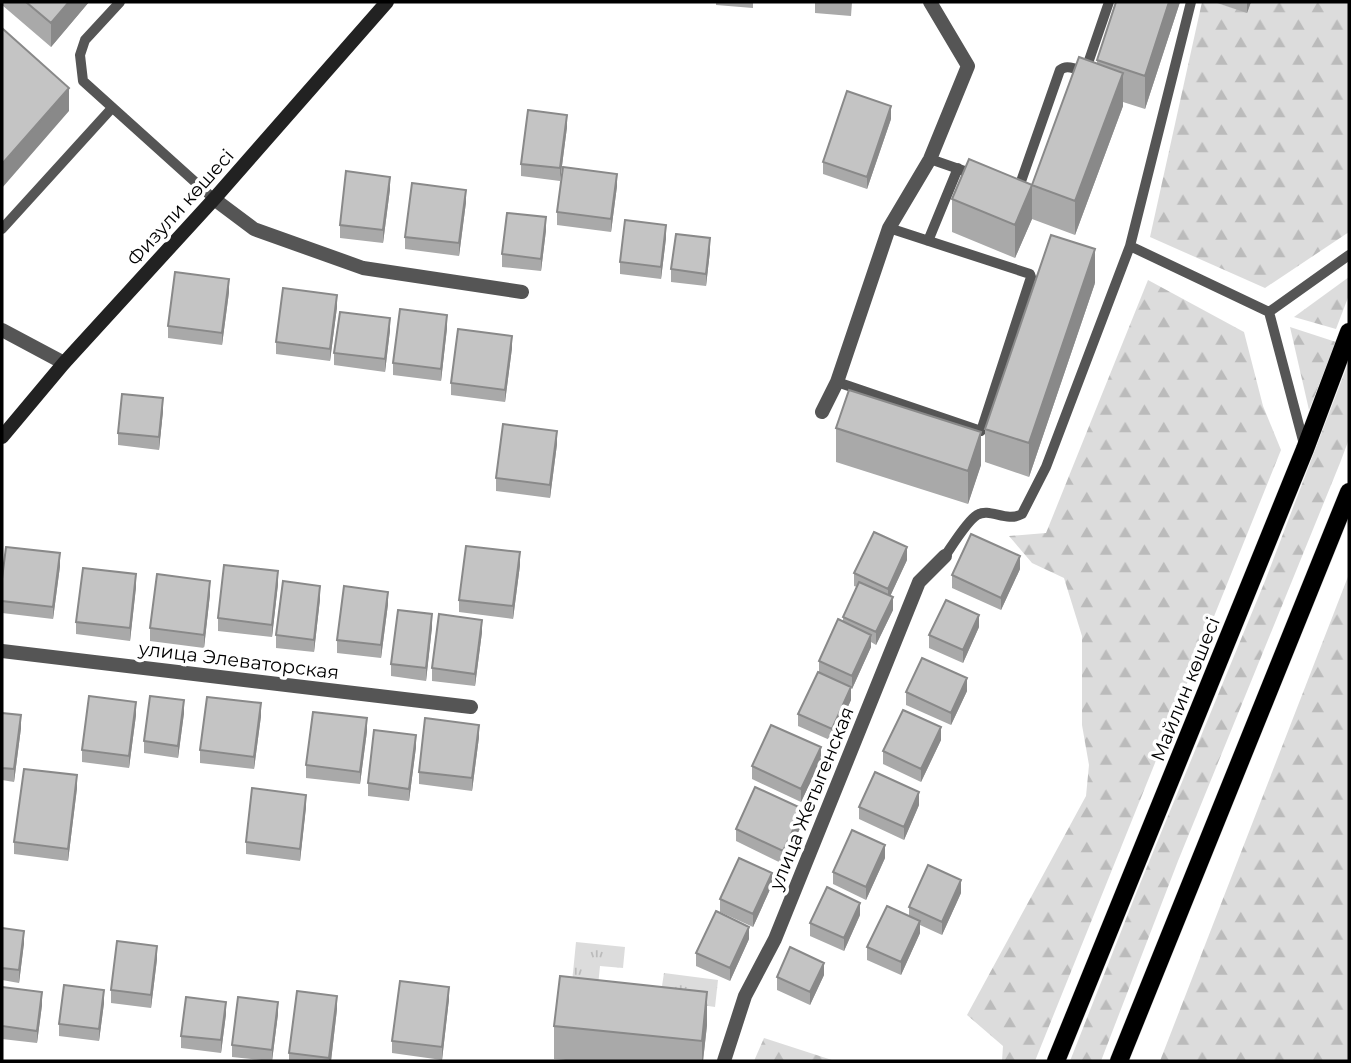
<svg xmlns="http://www.w3.org/2000/svg" width="1351" height="1063" viewBox="0 0 1351 1063" font-family="Montserrat,sans-serif">
<style>
.forest{fill:url(#forest-firs)}
.park{fill:url(#park-tufts)}
.lines{fill:none;stroke-linecap:round;stroke-linejoin:round}
.primary-casing{stroke:#dbdbdb;stroke-width:19}
.lane{stroke:#555;stroke-width:10}
.street{stroke:#555;stroke-width:14}
.secondary{stroke:#222;stroke-width:14}
.primary{stroke:#000;stroke-width:18}
.wall{fill:#a9a9a9}
.shaded-wall{fill:#898989}
.building{fill:#c4c4c4;stroke:#898989;stroke-width:2}
.labels{text-anchor:middle;stroke-width:7;stroke-linejoin:round;paint-order:stroke}
.street-label{font-size:19px;fill:#000;stroke:#fff}
</style>
<defs>
<pattern id="forest-firs" width="22" height="20" patternUnits="userSpaceOnUse" patternTransform="scale(1.75)"><rect width="22" height="20" fill="#dcdcdc"/><path d="M5 1l3.5 6h-7zM16 11l3.5 6h-7z" fill="#bbb"/></pattern>
<pattern id="park-tufts" width="24" height="20" patternUnits="userSpaceOnUse" patternTransform="scale(1.75)"><rect width="24" height="20" fill="#dcdcdc"/><path d="M3 7l-1-3M5 7V3M7 7l1-3M15 17l-1-3M17 17v-4M19 17l1-3" fill="none" stroke="#bbb"/></pattern>
</defs>
<rect width="100%" height="100%" fill="#fff"/>
<path class="forest" d="M1202,2H1214L1247,12L1251,2H1349V232L1265,288L1150,237Z
M1349,277V295L1336,329L1294,317Z
M1148,280L1244,332L1263,406L1281,450L1035,1061H1002L1003,1046L967,1015L1086,796L1089,765L1082,725V636L1064,578L1032,563L1009,536L1046,533Z
M1290,327L1336,342L1309,410Z
M1349,361V439L1340,463L1178,861L1101,1061H1070L1137,891L1265,581Z
M1349,574V1061H1160Z
M764,1038L835,1061H754Z"/>
<path class="park" d="M576,942L625,947L623,968L600,966L597,996L571,993Z
M664,973L718,980L715,1007L660,999Z"/>
<g class="lines">
<g class="primary-casing">
<path id="primary" d="M1056,1061L1305,449L1349,332
M1119,1061L1349,492"/>
</g>
<path class="lane" d="M120,2L85,40L80,55L83,81L214,199
M930,159L976,175
M1014,188L1019,187L1060,70C1069,63 1076,72 1086,69L1109,2
M2,229L112,108
M928,241L958,168
M1130,246L1269,312L1305,448
M1269,312L1349,255
M837,382L981,431L1031,277L1030,274L889,228
M945,556C952,546 967,521 977,515C990,507 1006,523 1022,514L1046,467L1130,246L1191,2"/>
<path class="street" d="M214,199L254,229L363,268L522,292
M2,330L64,363
M822,412L837,382L889,228L930,159L968,66L930,2
M2,651L471,707
M724,1061L745,996L775,939L919,582L945,556"/>
<path class="secondary" d="M2,437L64,363L214,199L387,2"/>
<use href="#primary" class="primary"/>
</g>
<path class="wall" d="M2,2H89L51,47L2,5Z
M716,2H753V8L716,5Z
M815,2H852L851,16L815,13Z
M1116,2H1180L1145,109L1123,102V106L1075,235L1032,219L1015,258L952,232V199L1032,185L1097,63V60Z
M1214,2H1251L1247,13Z
M891,119L867,189L823,174V162Z
M567,127L560,181L521,176V164Z
M617,186L611,232L557,225V212Z
M390,189L383,243L340,238V225Z
M466,202L459,256L405,249V237Z
M546,230L541,271L502,267V254Z
M666,238L661,279L620,274V262Z
M710,251L706,286L671,282V269Z
M1095,283L1029,477L985,462V429Z
M229,292L222,345L168,338V326Z
M337,307L330,361L276,354V342Z
M447,328L441,381L393,375V363Z
M390,330L385,372L334,365V353Z
M512,348L505,402L451,395V383Z
M163,411L159,450L118,445V433Z
M836,428L981,465L968,504L836,462Z
M557,444L550,498L496,491V478Z
M907,560L890,596L893,610L876,645L871,642V647L852,689L851,688V700L832,741L798,726V714L819,673V661L843,621V617L857,587L854,586V573Z
M520,565L513,619L459,612V600Z
M60,566L53,619L2,613V579Z
M1020,569L1001,610L952,588V575Z
M278,584L272,637L218,631V618Z
M136,587L130,641L76,634V622Z
M210,594L204,648L150,641V628Z
M320,599L314,652L276,648V635Z
M388,604L381,658L337,653V640Z
M432,627L426,681L391,676V664Z
M979,627L963,663L929,648V635Z
M482,632L475,686L432,681V668Z
M967,691L951,725L906,705V692Z
M2,713L21,728L14,782L2,780Z
M184,713L178,758L144,753V741Z
M136,715L129,768L82,762V750Z
M261,716L254,769L200,763V750Z
M367,731L360,784L306,778V765Z
M479,737L472,791L419,784V772Z
M941,740L921,782L883,764V751Z
M416,747L409,801L368,796V783Z
M821,760L801,802L752,779V766Z
M77,788L68,861L14,854V842Z
M919,805L904,840L859,819V807Z
M306,807L300,861L246,854V842Z
M803,822L783,864L736,841V829Z
M885,858L866,900L833,884V872Z
M772,885L753,927L720,912V899Z
M961,893L942,935L920,925V933L901,975L867,960V947L909,916V907Z
M860,915L844,951L810,936V923Z
M2,928L24,943L19,983L2,980Z
M749,939L730,981L696,966V953Z
M157,959L151,1008L111,1003V990Z
M824,975L810,1005L777,990V977Z
M2,987L42,1005L37,1043L2,1039Z
M449,999L442,1060L392,1053V1041Z
M104,1003L99,1041L59,1036V1024Z
M337,1009L331,1061H289V1053Z
M226,1014L221,1053L181,1048V1036Z
M278,1014L272,1061L232,1057V1045Z
M707,1025L703,1061H578L554,1059V1026Z"/>
<path class="shaded-wall" d="M69,2H89L51,47V23Z
M1169,2H1180L1145,109V76Z
M1247,2H1251L1247,13Z
M1123,73V106L1075,235V201Z
M69,88V111L2,188V164Z
M891,106V119L867,189V177Z
M567,115V127L560,181V168Z
M617,174V186L611,232V219Z
M390,177V189L383,243V230Z
M1032,185V219L1015,258V225Z
M466,190V202L459,256V243Z
M546,217V230L541,271V259Z
M666,225V238L661,279V267Z
M710,238V251L706,286V274Z
M1095,249V283L1029,477V443Z
M229,279V292L222,345V333Z
M337,295V307L330,361V349Z
M447,315V328L441,381V369Z
M390,318V330L385,372V359Z
M512,336V348L505,402V390Z
M163,398V411L159,450V437Z
M557,431V444L550,498V485Z
M981,432V465L968,504V471Z
M907,547V560L888,601V589Z
M520,552V565L513,619V606Z
M60,553V566L53,619V607Z
M1020,556V569L1001,610V598Z
M278,571V584L272,637V625Z
M136,574V587L130,641V628Z
M210,581V594L204,648V635Z
M320,586V599L314,652V640Z
M388,592V604L381,658V645Z
M893,597V610L876,645V632Z
M432,614V627L426,681V668Z
M979,615V627L963,663V650Z
M482,620V632L475,686V674Z
M871,635V647L852,689V676Z
M967,678V691L951,725V713Z
M851,687V700L832,741V729Z
M184,700V713L178,758V746Z
M136,702V715L129,768V756Z
M261,703V716L254,769V757Z
M21,715V728L14,782V769Z
M367,718V731L360,784V772Z
M479,725V737L472,791V778Z
M941,727V740L921,782V769Z
M416,735V747L409,801V789Z
M821,747V760L801,802V789Z
M77,775V788L68,861V849Z
M919,792V805L904,840V827Z
M306,795V807L300,861V849Z
M803,809V822L783,864V851Z
M885,845V858L866,900V887Z
M772,873V885L753,927V914Z
M961,880V893L942,935V922Z
M860,903V915L844,951V938Z
M920,921V933L901,975V962Z
M749,927V939L730,981V968Z
M24,931V943L19,983V970Z
M157,946V959L151,1008V995Z
M824,963V975L810,1005V992Z
M449,987V999L442,1060V1047Z
M104,990V1003L99,1041V1029Z
M42,992V1005L37,1043V1031Z
M707,992V1025L703,1061H702V1041Z
M337,996V1009L331,1061H329Z
M226,1002V1014L221,1053V1040Z
M278,1002V1014L272,1061V1050Z"/>
<path class="building" d="M26,2H69L51,23Z
M1116,2H1169L1145,76L1097,60Z
M3,29L69,88L2,164V30Z
M1079,57L1123,73L1075,201L1032,185L1015,225L952,199L969,159L1032,185Z
M847,91L891,106L867,177L823,162Z
M528,110L567,115L560,168L521,164Z
M563,167L617,174L611,219L557,212Z
M346,171L390,177L383,230L340,225Z
M412,183L466,190L459,243L405,237Z
M507,213L546,217L541,259L502,254Z
M625,220L666,225L661,267L620,262Z
M676,234L710,238L706,274L671,269Z
M1051,235L1095,249L1029,443L985,429Z
M175,272L229,279L222,333L168,326Z
M283,288L337,295L330,349L276,342Z
M400,309L447,315L441,369L393,363Z
M340,312L390,318L385,359L334,353Z
M458,329L512,336L505,390L451,383Z
M849,390L981,432L968,471L836,428Z
M122,394L163,398L159,437L118,433Z
M503,424L557,431L550,485L496,478Z
M874,532L907,547L888,589L854,573Z
M971,534L1020,556L1001,598L952,575Z
M466,546L520,552L513,606L459,600Z
M6,547L60,553L53,607L2,601V579Z
M224,565L278,571L272,625L218,618Z
M83,568L136,574L130,628L76,622Z
M157,574L210,581L204,635L150,628Z
M283,581L320,586L314,640L276,635Z
M859,582L893,597L876,632L843,617Z
M344,586L388,592L381,645L337,640Z
M946,600L979,615L963,650L929,635Z
M398,610L432,614L426,668L391,664Z
M439,614L482,620L475,674L432,668Z
M838,619L871,635L852,676L819,661Z
M922,658L967,678L951,713L906,692Z
M818,672L851,687L832,729L798,714Z
M89,696L136,702L129,756L82,750Z
M150,696L184,700L178,746L144,741Z
M207,697L261,703L254,757L200,750Z
M903,710L941,727L921,769L883,751Z
M313,712L367,718L360,772L306,765Z
M2,713L21,715L14,769L2,768Z
M425,718L479,725L472,778L419,772Z
M771,725L821,747L801,789L752,766Z
M374,730L416,735L409,789L368,783Z
M24,769L77,775L68,849L14,842Z
M875,772L919,792L904,827L859,807Z
M755,787L803,809L783,851L736,829Z
M252,788L306,795L300,849L246,842Z
M852,830L885,845L866,887L833,872Z
M739,858L772,873L753,914L720,899Z
M928,865L961,880L942,922L909,907Z
M827,887L860,903L844,938L810,923Z
M887,906L920,921L901,962L867,947Z
M716,911L749,927L730,968L696,953Z
M2,928L24,931L19,970L2,968Z
M117,941L157,946L151,995L111,990Z
M790,947L824,963L810,992L777,977Z
M560,976L707,992L702,1041L554,1026Z
M400,981L449,987L442,1047L392,1041Z
M64,985L104,990L99,1029L59,1024Z
M2,987L42,992L37,1031L2,1026Z
M297,991L337,996L329,1058L289,1053Z
M186,997L226,1002L221,1040L181,1036Z
M238,997L278,1002L272,1050L232,1045Z"/>
<g class="labels">
<g class="street-label">
<text transform="translate(180 207) rotate(-48)" y="7">Физули көшесі</text>
<text transform="translate(239 660) rotate(7)" y="7">улица Элеваторская</text>
<text transform="translate(1185 689) rotate(-68)" y="7">Майлин көшесі</text>
<text transform="translate(811 798) rotate(-68)" y="7">улица Жетыгенская</text>
</g>
</g>
<rect width="1351" height="1063" fill="none" stroke="#000000" stroke-width="7"/>
</svg>
